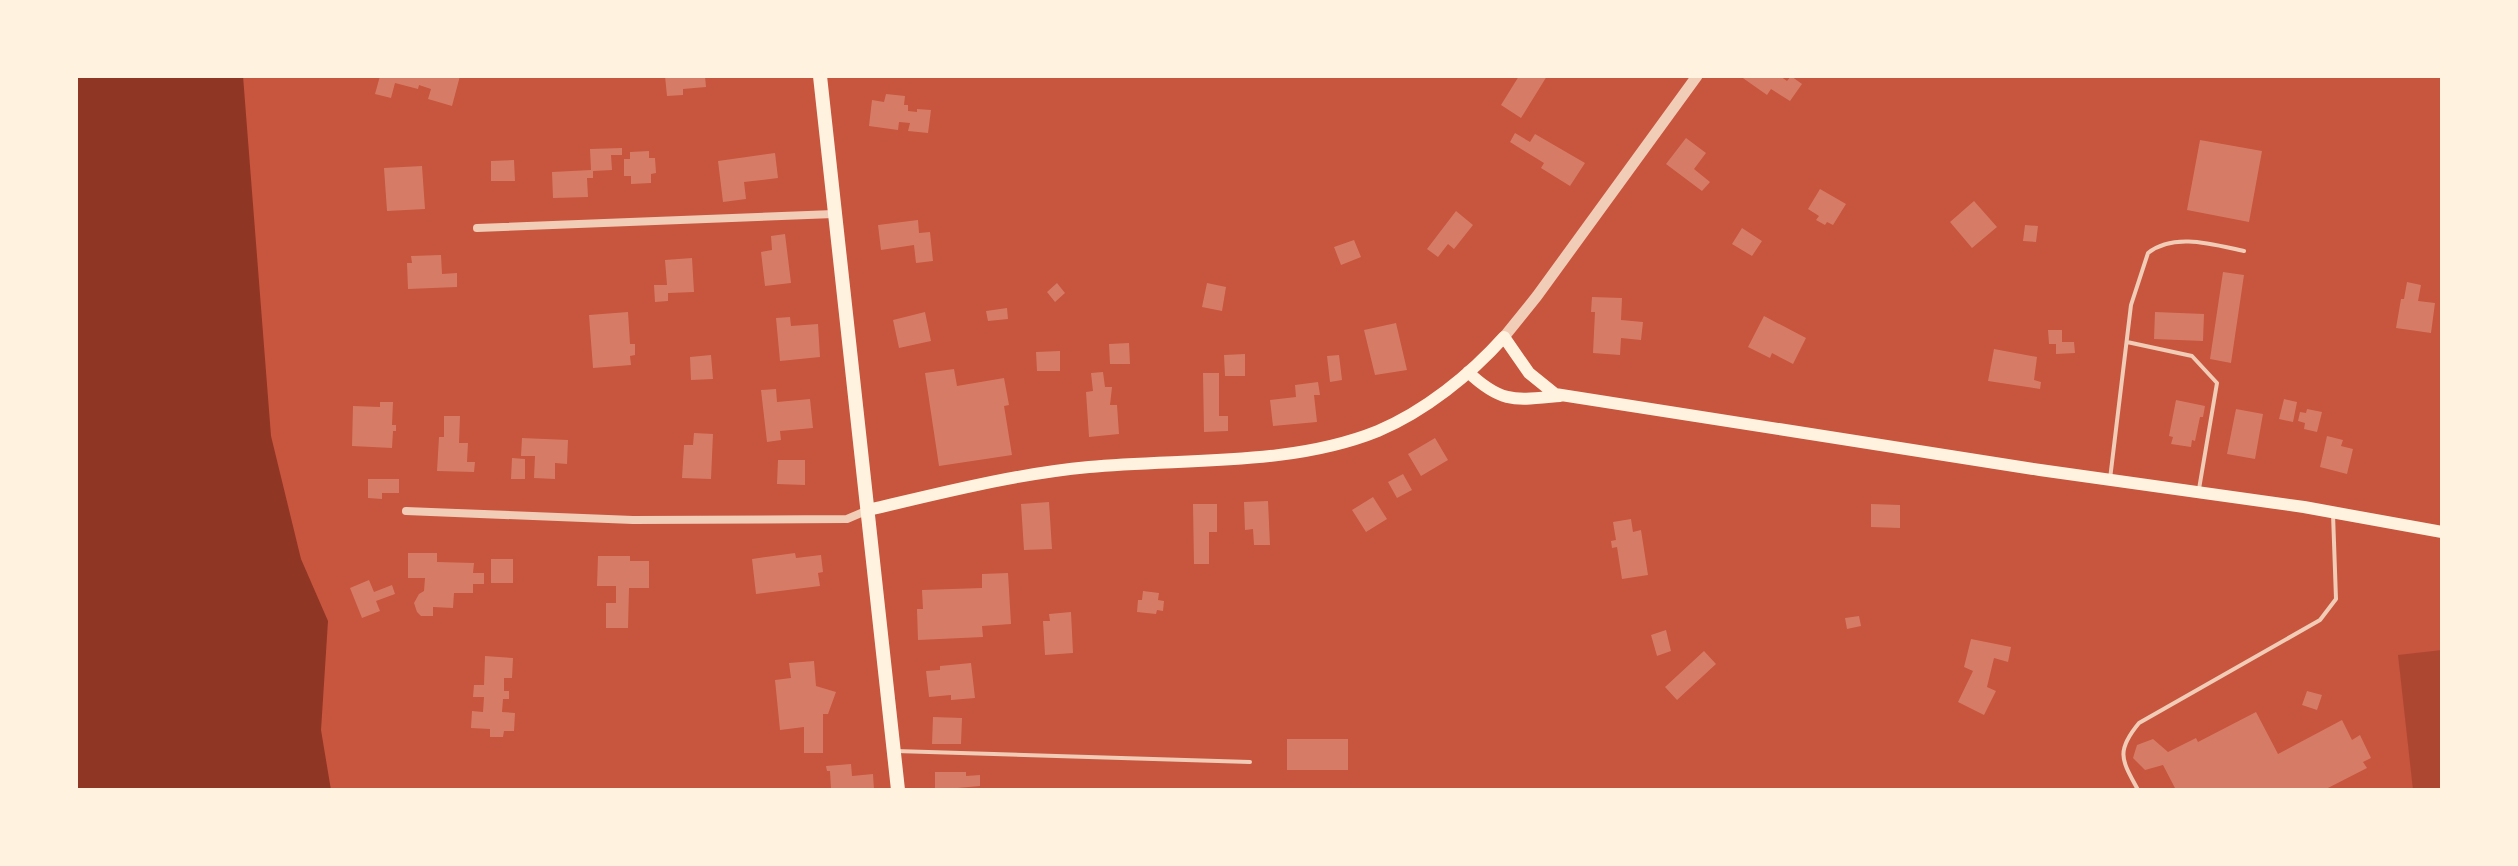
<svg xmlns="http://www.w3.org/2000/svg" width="2518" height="866" viewBox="0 0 2518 866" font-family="'Space Grotesk',sans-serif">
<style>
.green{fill:#ae4732}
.water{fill:#8f3625}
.building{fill:#d67c66}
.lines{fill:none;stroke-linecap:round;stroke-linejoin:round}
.service{stroke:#f1ccb7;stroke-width:4}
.minor{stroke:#f1ccb7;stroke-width:8}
.tertiary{stroke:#f1ccb7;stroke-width:11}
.secondary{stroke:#fff3e0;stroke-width:12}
.primary{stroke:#fff3e0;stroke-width:14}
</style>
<rect width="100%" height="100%" fill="#c8553d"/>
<path class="green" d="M2442,650V790H2413L2398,655Z"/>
<path class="water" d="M76,76H243L271,436L301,559L328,621L321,730L331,790H76Z"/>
<path class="building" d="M380,76H460L452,106L428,99L431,89L419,85L418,89L395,83L391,98L375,94Z
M665,76H705L706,87L683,89V95L667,96Z
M1519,76H1547L1521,118L1501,105Z
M1740,76H1780L1787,81L1791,76L1802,84L1790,101L1771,89L1767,95Z
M886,94L905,96L904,105H908V111L917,112V109L931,110L928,133L908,131L910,123L899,122L898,130L869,126L872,100L884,102Z
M1515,133L1530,142L1535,134L1585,163L1570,186L1541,168L1544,163L1510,142Z
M1686,138L1706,153L1694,169L1710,182L1702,191L1666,164Z
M2200,140L2262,151L2249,222L2187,210Z
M622,148V155H611L612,170L593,171V178H587L588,197L553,198L552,172L591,170L590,149Z
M649,151V158H655L656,173L651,174V183L631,184V176H624V159H630V152Z
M775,153L778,178L744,182L746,199L723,202L718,161Z
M514,160L515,181H491V161Z
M422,166L425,209L387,211L384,168Z
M1820,189L1846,204L1833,225L1827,222L1825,225L1816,220L1819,216L1808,209Z
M1974,201L1997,227L1972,248L1950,222Z
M1456,211L1473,225L1454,249L1448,244L1438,257L1427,249Z
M918,220L919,233L930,232L933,261L916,263L914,245L881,250L878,225Z
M2025,225L2038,226L2036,242L2023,241Z
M1742,228L1762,241L1752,256L1732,244Z
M785,234L791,283L765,286L761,252L772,250L771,236Z
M1354,240L1361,257L1341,265L1334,247Z
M441,255L442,274L457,273V287L408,289L407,263H412L411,256Z
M692,258L694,292L668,293V301L655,302L654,285H667L665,260Z
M2223,272L2244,275L2231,363L2210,359Z
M2407,282L2421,285L2418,301L2435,303L2431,333L2396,328L2401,299H2404Z
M1057,283L1065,293L1055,302L1047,292Z
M1207,283L1226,287L1222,311L1202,307Z
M1592,297L1622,298L1621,320L1643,322L1641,340L1621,338L1620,355L1593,353L1595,312H1591Z
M1007,308L1008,319L988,321L986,311Z
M628,312L630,344H635V355L630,356L631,365L593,368L589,315Z
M925,312L931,341L899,348L893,320Z
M2155,312L2204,314L2203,341L2154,339Z
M1764,316L1806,338L1793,364L1772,353L1770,358L1748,347Z
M790,317L791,326L818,324L820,357L780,361L776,318Z
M1396,323L1407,370L1375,375L1364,330Z
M2048,330H2062V342H2074L2075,353L2056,354V344H2049Z
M1129,343L1130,364H1110L1109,344Z
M1994,349L2037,357L2034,380L2041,382L2040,389L1988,381Z
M1060,351V371H1037L1036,352Z
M1245,354V376H1225L1224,355Z
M711,355L713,379L691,380L690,357Z
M1339,355L1342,380L1330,382L1327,356Z
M954,369L957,386L1004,378L1009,405L1004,406L1012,455L939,466L925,373Z
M1103,372L1105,387H1112L1110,405H1117L1119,434L1089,437L1086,392L1093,391L1091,373Z
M1203,373H1219V416H1228V431L1204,432Z
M1318,382L1320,395H1314L1317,422L1273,426L1270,400L1296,397L1295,385Z
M776,389L777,402L810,399L813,428L780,431L781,440L767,442L761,390Z
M2284,399L2297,402L2293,422L2279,419Z
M2176,400L2205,406L2203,417H2200L2195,441L2192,440L2191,447L2171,444L2173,437L2169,436Z
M380,402H393L392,425H396V431H393L392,448L352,446L353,406L380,407Z
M2236,409L2263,414L2255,459L2227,454Z
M2307,409L2322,412L2317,432L2304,429L2305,423L2298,421L2300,412L2306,413Z
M444,416H460L459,443H468L467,462H475L474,472L437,471L439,437H444Z
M694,433L713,434L711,479L682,478L684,445H693Z
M2327,436L2343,440L2341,446L2353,449L2347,474L2320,467Z
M522,438L568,440L567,464L555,463V479L534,478L535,456H521Z
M1435,438L1448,460L1421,476L1408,454Z
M512,458L525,459V479H511Z
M778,460H805V485L777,484Z
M1403,474L1412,490L1397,498L1388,482Z
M368,479H399V493H382V499L368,498Z
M1373,497L1387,519L1366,532L1352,510Z
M1268,501L1270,545H1254L1253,529L1245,530L1244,502Z
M1049,502L1052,549L1024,550L1021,504Z
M1193,504H1217V532H1209V564H1194Z
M1871,504L1900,505V528L1871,527Z
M1631,519L1633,532L1641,530L1648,575L1622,579L1617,547L1612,548L1611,541L1616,540L1613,522Z
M408,553H437V562L474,563L473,573H484V584H473V593H454L453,608L433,607V616H421L417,612L414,603L419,594L424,591L425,578H408Z
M795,553L796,558L821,555L823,572L818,573L820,586L756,594L752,559Z
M598,556H630V561H649V588H629L628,628H606V603H616V586H597Z
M491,559H513V583H491Z
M1008,573L1011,624L982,626L983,637L918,640L917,609H923L922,590L982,588V574Z
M369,580L374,592L392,585L395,594L376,601L380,611L362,618L350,588Z
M1143,591L1159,593L1158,600L1164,601L1163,611L1157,610L1156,614L1137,612L1138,600H1142Z
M1071,612L1073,653L1045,655L1043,621H1050L1049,614Z
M1859,616L1861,626L1847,629L1845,618Z
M1666,630L1671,651L1657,656L1651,635Z
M1971,639L2011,647L2008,662L1994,658L1987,687L1996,691L1984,715L1958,702L1973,671L1964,667Z
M1704,651L1716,664L1677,700L1665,687Z
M485,656L513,658L512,678H504V691H509V699H503L502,712L515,713L514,731H504L503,737H490V729L471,728L472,711L483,712L484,697H473L474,685H484Z
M814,661L816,686L836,692L828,714H823V753H804V727L780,730L775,680L791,678L789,663Z
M971,663L975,698L951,700V695L929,697L926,671L940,670V666Z
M2307,691L2322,695L2317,710L2302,705Z
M2256,712L2278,754L2342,720L2352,740L2360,735L2371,758L2363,762L2367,768L2324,790H2176L2163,765L2145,770L2133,758L2137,745L2153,739L2168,752L2196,738L2198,742Z
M933,717L962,718L961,744H932Z
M1287,739H1348V770H1287Z
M851,764L852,776L873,774L874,790L831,789L830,771H827L826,766Z
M935,772H966V776L980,775V786L935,790Z"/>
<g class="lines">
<path class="service" d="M2127,342L2192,356L2217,383L2199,489
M2110,479L2131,305L2148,253C2174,232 2215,245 2244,251
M896,751L1250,762
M2138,790C2122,760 2115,752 2139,723L2320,620L2336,599L2333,514"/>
<path class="minor" d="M477,228L834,214
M406,511L633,520L847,519L868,510"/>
<path class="tertiary" d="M1504,337L1537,296L1697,76"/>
<path class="secondary" d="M1468,372C1502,404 1515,400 1560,396
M868,510C941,493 1014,474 1089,467C1182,458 1289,467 1378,431C1425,411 1470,375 1504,337L1529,373L1555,394L2040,470L2304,507L2442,532"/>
<path class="primary" d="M820,76L898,790"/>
</g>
<rect width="2518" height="866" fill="none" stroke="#fff3e0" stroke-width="156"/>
</svg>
